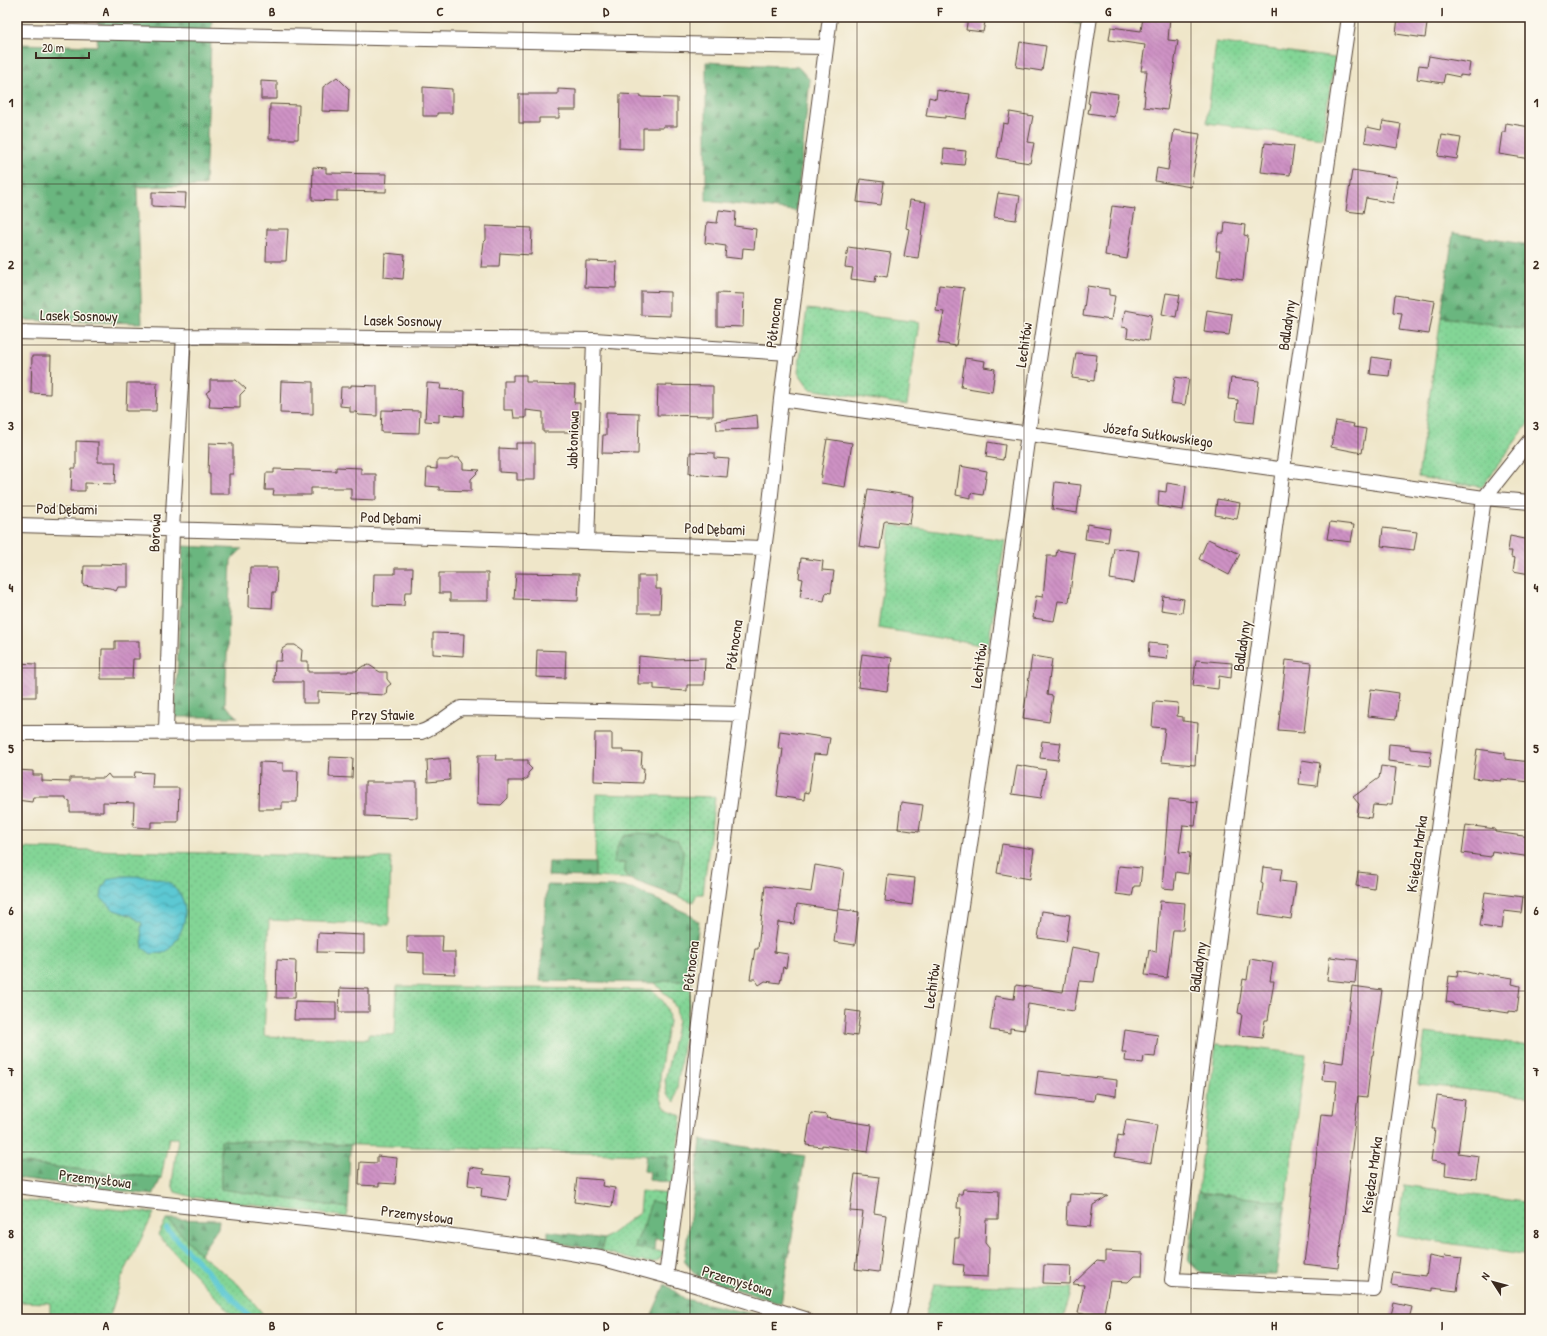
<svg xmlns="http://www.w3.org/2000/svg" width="1547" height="1336" viewBox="0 0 1547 1336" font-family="'Patrick Hand',sans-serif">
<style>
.grass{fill:url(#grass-dots);stroke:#5f805a}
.forest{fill:url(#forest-firs);stroke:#52704e}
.water{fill:url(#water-waves);stroke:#4c7978}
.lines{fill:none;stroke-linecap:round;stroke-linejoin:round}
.stream{stroke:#5cc8d3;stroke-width:5.5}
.building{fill:url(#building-back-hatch)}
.street-casing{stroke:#564638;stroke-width:16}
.street{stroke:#fff;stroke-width:14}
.grid{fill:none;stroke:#3b2a1e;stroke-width:1;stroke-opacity:0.55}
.labels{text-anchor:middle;stroke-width:3;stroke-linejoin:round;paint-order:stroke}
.street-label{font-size:15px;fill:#3b2a1e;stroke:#fbf7ec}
.neatline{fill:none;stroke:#3b2a1e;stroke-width:1.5}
.grid-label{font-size:13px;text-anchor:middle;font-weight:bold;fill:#3b2a1e}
</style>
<defs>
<pattern id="grass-dots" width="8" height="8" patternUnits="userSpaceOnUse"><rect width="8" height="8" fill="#83d596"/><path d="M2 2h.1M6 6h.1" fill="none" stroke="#72b781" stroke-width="1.8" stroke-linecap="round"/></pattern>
<pattern id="forest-firs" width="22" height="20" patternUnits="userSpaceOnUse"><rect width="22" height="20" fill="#6ab67f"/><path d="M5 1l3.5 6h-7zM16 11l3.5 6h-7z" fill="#589467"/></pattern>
<pattern id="water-waves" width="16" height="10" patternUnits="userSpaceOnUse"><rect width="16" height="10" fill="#5cc8d3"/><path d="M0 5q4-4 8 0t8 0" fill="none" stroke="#4da3ab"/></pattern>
<pattern id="building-back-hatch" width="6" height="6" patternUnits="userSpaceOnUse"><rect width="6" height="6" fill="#ce92c4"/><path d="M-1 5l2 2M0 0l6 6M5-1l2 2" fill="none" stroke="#a8779f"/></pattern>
</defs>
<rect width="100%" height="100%" fill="#fbf7ec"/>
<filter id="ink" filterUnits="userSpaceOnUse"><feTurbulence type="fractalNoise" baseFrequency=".025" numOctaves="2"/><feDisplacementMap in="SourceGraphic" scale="8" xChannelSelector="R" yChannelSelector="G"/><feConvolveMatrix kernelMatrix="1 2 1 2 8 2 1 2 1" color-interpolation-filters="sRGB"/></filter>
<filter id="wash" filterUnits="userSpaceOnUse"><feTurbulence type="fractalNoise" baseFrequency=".012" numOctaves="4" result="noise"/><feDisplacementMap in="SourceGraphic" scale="16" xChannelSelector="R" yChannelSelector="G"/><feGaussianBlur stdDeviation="0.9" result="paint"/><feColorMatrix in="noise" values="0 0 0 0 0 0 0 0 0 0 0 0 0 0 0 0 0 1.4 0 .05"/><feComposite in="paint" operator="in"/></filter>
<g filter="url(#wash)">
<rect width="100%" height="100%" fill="#efe6c9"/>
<path class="grass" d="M1216,42L1335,58L1322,138L1207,123Z
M807,309L919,322L907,405L810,389L798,372Z
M1441,317L1530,329V421L1482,487L1418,477Z
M891,525L1005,540L988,646L878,628Z
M596,794L715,797L703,894H697L693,902L677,896L681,888L683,850L613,863H626L625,874L629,879L595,877Z
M17,848L391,858L389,925L269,920L264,1036L368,1039V1034L395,1035L397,986L652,990C663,999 669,1007 669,1022C666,1040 652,1095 666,1108C671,1112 677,1113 682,1116L674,1180L670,1183L665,1182L668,1156L221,1140V1189L348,1208L347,1217L193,1197L175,1192L172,1184L178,1138H169L161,1178L17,1163Z
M669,980L692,982L675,1102L667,1094L665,1080L678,1020L676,1008L672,1001L655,983Z
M1425,1033L1530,1046V1097L1418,1084Z
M1216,1044L1306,1054L1286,1202L1198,1192Z
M1404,1185L1530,1203V1255L1397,1236Z
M641,1191L669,1194L672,1198L671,1206L651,1202L644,1225L637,1240L635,1248L664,1252C662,1257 658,1261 653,1262C640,1264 614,1254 601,1251L604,1239L639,1213Z
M17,1200L154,1213L122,1277L109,1319H50V1303L17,1302Z
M167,1219L200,1254L238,1284L267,1319H236L158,1235Z
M934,1284L1072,1288L1063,1319H924Z"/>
<path class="forest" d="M98,17H212L205,186L137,187L142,323L17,320V44L97,46Z
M1041,17H1082L1081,24Z
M706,62L798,67L810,80L796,211L706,201Z
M1453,233L1530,245V329L1441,317Z
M183,546L242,549L231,560L225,705L238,717H175Z
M640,833L659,835L677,840L683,850L681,888L677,896L629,879L625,874V863H613L618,844L624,836Z
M549,862L595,863V877L548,876Z
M547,885L623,887L633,889L691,915L695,920L699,921L692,982L669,980L655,983L540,981Z
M221,1140L350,1145L348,1208L221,1189Z
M701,1140L805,1156L781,1304L697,1276L684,1261Z
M646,1155L668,1156L665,1182L649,1180L650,1172L644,1171Z
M17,1163L161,1178L153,1195L17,1178Z
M1198,1192L1286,1202L1276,1275L1202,1274L1188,1261Z
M651,1201L671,1206L666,1240L655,1239L654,1251L635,1248L637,1240L644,1225Z
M167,1219L219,1220L218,1228L200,1254Z
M548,1231L604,1239L601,1251L548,1241Z
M665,1284L685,1299L775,1319H650Z"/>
<path class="water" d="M124,876C137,876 162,876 172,885C189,899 188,923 176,940C173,945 169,951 163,953C160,954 155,953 151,954L143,948L141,929L142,923L132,916L114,910L101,898L102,889L108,879Z"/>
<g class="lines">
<path class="stream" d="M167,1229L252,1319"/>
</g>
<g id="blocks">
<path class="building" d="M968,17H986L983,32L966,30Z
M1143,17H1170L1168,40L1178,41L1167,110L1144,107L1145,95H1144L1147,71H1141L1145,45L1109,40L1111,27L1141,31Z
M1398,17H1428L1425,38L1396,34Z
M1020,42L1046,46L1042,71L1016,67Z
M1429,56L1470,63L1468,76L1460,75V77L1445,74L1443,83L1417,79L1419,65L1427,66Z
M337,77L349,89L348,112L322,111L323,87Z
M261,81L277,82V99H261Z
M423,87L452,89V113H437V116H423Z
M558,89L576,90V110H559V118H539V123H519V94H558Z
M937,90L954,93V92L970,94L966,119L945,116V118L926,116L929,97L936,99Z
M1090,90L1118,94L1114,117L1088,113L1090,104L1088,103Z
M620,94L641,95V97L677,98V126H663V128H643V149L619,148Z
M270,104L299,105L298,139H269Z
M1010,112L1033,116L1028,142L1034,143L1030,163L997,158L1003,123L1008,124Z
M1383,121L1401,124L1397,148L1365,142L1367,127L1381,130Z
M1506,123L1530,127V159L1499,154L1502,132H1505Z
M1174,130L1200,134L1191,187L1155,181L1157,168L1168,170Z
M1442,135L1461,138L1457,159L1438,156Z
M1265,143L1294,146L1290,175L1261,172Z
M944,149L966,151L964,165L943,163Z
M313,167L326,168V173L387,174L386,192L337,191V201L312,200Z
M1352,170L1397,177L1393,203L1366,198L1363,213L1346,211Z
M860,179L884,182L881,205L857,202Z
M152,192L186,193L185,208L152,206Z
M998,193L1020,196L1016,220L994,217Z
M910,200L926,202L918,258L904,256L909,229L906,228Z
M1112,206L1135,209L1127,259L1105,255Z
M719,210L736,212L735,226L756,229L754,249L743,248L742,259L725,257L726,246L705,243L707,222L717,223Z
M1225,222L1245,225L1244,235L1248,236L1243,280L1217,276L1220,251H1216L1218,236L1219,233H1224Z
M486,226L532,228L531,255L500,253L499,267H481L484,242L486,240Z
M267,229H288L286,261H266Z
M848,247L891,253L887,277L876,275L875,282L851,279L853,268L845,267Z
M385,253L405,255L403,279L384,277Z
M586,261L617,262L616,288L585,287Z
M939,285L964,288L956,346L938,343L944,312L936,311Z
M1087,286L1109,289V295L1115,296L1111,320L1083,316Z
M641,291L670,292V316L641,315Z
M717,293L744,294L743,327L717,326Z
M1166,293L1180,295L1176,317L1162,314Z
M1395,295L1435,301L1429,334L1399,330L1402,313L1393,312Z
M1125,310L1152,315L1148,341L1127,337L1128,328L1122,327Z
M1207,310L1232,314L1229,335L1204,332Z
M1076,353L1097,355L1094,381L1072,378Z
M32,356H51L50,394L31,393Z
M1372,357L1391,360L1389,376L1370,374Z
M965,358L985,361L984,367L995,369L992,392L961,387Z
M513,375H526V382H536V384L575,385L574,403H580L579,432H543V412L526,410V418H514L513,410H504V381H513Z
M1175,377L1189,379L1185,405L1171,403Z
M1231,378L1259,381L1254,423L1236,421L1238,400L1228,399Z
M210,380H236L246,389L240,395V408L209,407L210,398L206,393L210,390Z
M281,381L313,382V414L280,413Z
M127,383H157L156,411H126Z
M427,383L441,384L440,389L465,391L464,416L439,414V422L425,421Z
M351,385L377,386V416L359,415L356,412H350V407L340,406L341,387H351Z
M658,385L713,386V416L657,415Z
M382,410L420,411L419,433L381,432Z
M606,412L639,413L638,454L602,453L603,435H606Z
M757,415L758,429L717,430L716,421Z
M1336,421L1354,424L1353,427L1366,429L1362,453L1331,447Z
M827,439L852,443L845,487L821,483L822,475H821Z
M76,441L98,442V462H116L115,484L85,483V491H71L72,468H76Z
M988,442L1005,445L1003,460L986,457Z
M209,443L233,444V474H229V494H210V474H208Z
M516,443H535V480H517V473L499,472V448L516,449Z
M690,452L714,453V458L729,459L727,477L689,474Z
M451,458H459L463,463V469L480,470L471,479V491L439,490V487L426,486L427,468L437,469V460H448Z
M960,466L987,471L983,495L971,493V498L956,495Z
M336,467L361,468V474H376V500L351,499V488H311V495H273L274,490H265L266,473H274V469L336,471Z
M1055,482L1081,485L1077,513L1052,509Z
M1167,483L1186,486L1183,510L1158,506L1159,491L1166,492Z
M868,489L914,496L910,524L886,521L884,522L880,549L859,546Z
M1217,499L1240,503L1237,519L1215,515Z
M1330,522L1354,525L1351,542L1327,539Z
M1087,524L1110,528L1108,542L1085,539Z
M1383,528L1417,532L1414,550L1381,546Z
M1510,536L1530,540V574L1513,571L1515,558L1511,557L1512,551H1508Z
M1208,539L1240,554L1229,575L1199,559Z
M1114,548L1139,551L1134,583L1110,579Z
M1057,550L1075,553L1069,602L1058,601L1054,621L1033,618L1036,596L1043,597L1047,556H1056Z
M801,558L823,561L822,570L834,571L831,593L826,592L824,601L800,597L803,579L799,578Z
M101,564L128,565V587H118L116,591L110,588L83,585L84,566H101Z
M250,568H277L276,592H273L272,608L249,607Z
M395,568H413L412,592H405L404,606L373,605L374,574H395Z
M439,573H488V601H450V593H439Z
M516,573L579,574L578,601L514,599Z
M638,576H656V589H661L660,613H638Z
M1163,596L1184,599L1182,613L1161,610Z
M433,633L464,634L463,656L433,654Z
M115,641H139V659H133L132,679H101L102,649H115Z
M1149,643L1169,645L1167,659L1148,657Z
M288,645H295L302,650L301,661H308V672H348V671H356L363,666L369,665L380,672H387V679L391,684L387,687L386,695L318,692V703H303V682H274L275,661H281L282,649Z
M537,650L566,651L565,678L536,677Z
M862,654L892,658L887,691L858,687Z
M639,656L672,659L705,658L704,685H687V691L654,689V684H638Z
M1032,656L1052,659L1047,695L1053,696L1049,722L1023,718Z
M1196,660L1232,663L1231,678L1219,676L1218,689L1193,686Z
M1286,660L1312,663L1304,732L1278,730Z
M17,663L36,664V697H17Z
M1371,689L1399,693L1396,719L1368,716Z
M1156,701L1178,703L1177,716L1183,717V721L1198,723L1195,765L1161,762L1165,728L1152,727L1154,703H1155Z
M780,731L830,738L827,755L814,754L809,793L805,792L804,800L777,796L783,749H778Z
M595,733H612V750H623V752L642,753L641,768H644L643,783L594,781Z
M1042,741L1061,743L1058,760L1040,758Z
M1389,744L1410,746V749L1431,751L1430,766L1388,761Z
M1477,749L1505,753V759L1530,762V782L1502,779L1501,781L1473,778Z
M478,755H496L495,760H528V765L532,769L528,773V778L522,781H508V798L501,805L477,804Z
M330,757L353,758L352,778L329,777Z
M449,758L450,780L428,782L427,760Z
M1302,760L1320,763L1317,786L1299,784Z
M260,762L283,763V771H298L297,802H282V809H259Z
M1017,765L1046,770L1041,798L1012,794Z
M1381,766L1396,768L1392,804H1388L1387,806L1373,805L1371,818L1357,816L1359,804L1353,797L1379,778Z
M17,770L33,771V775H42V781L70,782V778H104L108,774L111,778H134L135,772L153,773L152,788H179L178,822H151V828L133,827L134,803L103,802V812H70V801L66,800V797H33L32,802L17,800Z
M365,782H417V818L365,816Z
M1169,799L1198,802L1195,826L1183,825L1179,852L1190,853L1188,874L1176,872L1174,889L1162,888Z
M901,802L923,805L919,832L898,829Z
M1466,825L1495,829V832L1530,837V857L1492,851L1491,857L1462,853Z
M1002,844L1034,849L1030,879L997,873Z
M815,865L844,870L839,909L859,912L855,945L834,942L838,910L797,904L794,924L778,922L774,952L788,954L786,968L783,967L780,983L765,981L759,985L755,979H750L755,949H758L765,886L811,892Z
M1119,866L1142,868L1140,886H1134L1132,896L1116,894Z
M1263,867L1282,869L1280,881L1296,883L1291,919L1259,914L1263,884L1261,883Z
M1358,872L1376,874L1374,889L1356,886Z
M888,875L915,878L912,905L885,901Z
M1485,892L1523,897L1521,913L1504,911L1502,929L1480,926Z
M1160,901L1185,903L1183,930H1173L1167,978L1145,975L1149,950L1156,952Z
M1042,911L1070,915L1066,942L1038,938Z
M318,933L364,935V953L317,952Z
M407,936H443L442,952H455V974L424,973V953L407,952Z
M1071,947L1099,952L1094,982L1079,981L1074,1011L1028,1004L1024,1030L1010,1028V1033L990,1030L995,996L1014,999L1016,985L1063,992Z
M1330,957L1357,960L1355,983L1327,980Z
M1250,959L1273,963L1270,981H1274L1268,1020H1265L1262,1038L1239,1035L1242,1014L1238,1013L1243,979L1247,980Z
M277,960L296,961L295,998H276Z
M1458,970L1476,974L1477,972L1493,976V975L1513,978L1512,984L1520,986L1517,1012L1509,1011V1013L1453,1005V1003L1446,1002L1449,976L1457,977Z
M1352,986L1382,990L1373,1055H1372L1367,1097L1358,1096L1338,1268L1304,1264L1321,1114L1333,1115L1337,1081L1322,1080L1324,1060L1343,1063Z
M340,988L369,989V1012H339Z
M295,1001L336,1002V1020H294Z
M846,1010L860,1012L857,1036L844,1034Z
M1125,1030L1158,1035L1155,1057L1144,1056L1143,1063L1125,1061L1126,1052H1122Z
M1038,1071L1117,1080L1116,1096L1095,1093L1094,1101L1035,1095Z
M1437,1096L1465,1100L1458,1153L1479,1156L1476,1179L1445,1175L1446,1163L1431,1161L1435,1129H1432Z
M811,1113L827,1115L826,1118L872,1125L868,1152L822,1145V1147L806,1145Z
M1126,1120L1157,1125L1151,1163L1115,1157L1118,1135L1123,1136Z
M377,1156L397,1158L395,1184L379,1183V1186L359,1185L360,1162L377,1163Z
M470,1167L484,1169L483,1174L511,1177L507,1200L481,1196L482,1187L468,1185Z
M855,1174L879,1177L874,1213L886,1215L879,1272L855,1269L863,1212L850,1211Z
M577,1178L603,1180L602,1186L615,1188L612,1207L574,1202Z
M963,1189L999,1191L998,1219H986L985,1243L989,1248L988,1277L963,1276L964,1265L953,1264L955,1238H959L961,1208H957L958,1194H962Z
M1070,1194L1108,1196L1093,1205L1090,1227L1066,1225L1067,1202H1069Z
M1105,1251L1143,1253L1142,1276H1134L1128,1282L1110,1281L1103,1318L1078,1313L1084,1285L1073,1284L1097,1261L1105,1262Z
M1429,1256L1444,1259L1445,1256L1462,1258L1457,1291L1432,1288V1291L1391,1285L1393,1272L1426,1276Z
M1044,1265L1071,1266L1070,1284L1043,1283Z
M1394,1303L1412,1307L1409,1319H1390Z"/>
</g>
</g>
<g filter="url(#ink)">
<use href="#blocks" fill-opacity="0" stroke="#564638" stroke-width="1"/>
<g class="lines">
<g class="street-casing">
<path id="street" d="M1349,17L1283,469L1172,1280L1374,1289L1484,498L1530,440
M17,31L826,47
M17,332L184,336L594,340L788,353
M781,399L1484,498L1530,502
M17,525L310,533L764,548
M587,542L594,340
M166,732L172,529L184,336
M17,733L421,732C437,727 447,715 461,708L742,714
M17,1186L110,1198L408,1230L535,1247L600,1258L666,1276L805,1319
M666,1276L769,513L781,399L830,17
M898,1319L902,1302L985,744L1028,434L1090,17"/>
</g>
<use href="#street" class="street"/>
</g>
</g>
<path class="grid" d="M189,17V1319M356,17V1319M523,17V1319M690,17V1319M857,17V1319M1024,17V1319M1191,17V1319M1358,17V1319M17,184H1530M17,345H1530M17,506H1530M17,668H1530M17,830H1530M17,991H1530M17,1152H1530"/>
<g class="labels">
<g class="street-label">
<text transform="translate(79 316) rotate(1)" y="5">Lasek Sosnowy</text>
<text transform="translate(403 321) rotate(1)" y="5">Lasek Sosnowy</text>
<text transform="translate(774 323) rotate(-83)" y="5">Północna</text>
<text transform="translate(1287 325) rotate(-82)" y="5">Balladyny</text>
<text transform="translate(1024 345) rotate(-82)" y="5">Lechitów</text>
<text transform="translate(1158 435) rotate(8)" y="5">Józefa Sułkowskiego</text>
<text transform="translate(573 440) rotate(-88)" y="5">Jabłoniowa</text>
<text transform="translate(67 509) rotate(1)" y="5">Pod Dębami</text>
<text transform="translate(391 518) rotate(2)" y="5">Pod Dębami</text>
<text transform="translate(715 529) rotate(2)" y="5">Pod Dębami</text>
<text transform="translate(155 533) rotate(-88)" y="5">Borowa</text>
<text transform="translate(734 645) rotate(-82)" y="5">Północna</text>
<text transform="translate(1242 646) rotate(-82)" y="5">Balladyny</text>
<text transform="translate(979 666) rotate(-82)" y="5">Lechitów</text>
<text x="383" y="720">Przy Stawie</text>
<text transform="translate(1417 854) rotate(-82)" y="5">Księdza Marka</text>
<text transform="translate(691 966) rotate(-83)" y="5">Północna</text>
<text transform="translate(1198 967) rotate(-82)" y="5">Balladyny</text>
<text transform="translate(932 986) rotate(-82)" y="5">Lechitów</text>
<text transform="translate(1372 1175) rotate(-82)" y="5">Księdza Marka</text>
<text transform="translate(95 1179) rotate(7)" y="5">Przemysłowa</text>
<text transform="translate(417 1215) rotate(7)" y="5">Przemysłowa</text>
<text transform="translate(737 1281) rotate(17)" y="5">Przemysłowa</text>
</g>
</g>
<rect width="1547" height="1336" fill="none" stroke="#fbf7ec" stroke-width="44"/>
<g transform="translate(1493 1282) rotate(306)" stroke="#fbf7ec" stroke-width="3" paint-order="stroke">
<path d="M0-3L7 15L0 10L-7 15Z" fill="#3b2a1e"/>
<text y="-6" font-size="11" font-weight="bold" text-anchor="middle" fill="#3b2a1e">N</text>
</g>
<path d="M36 52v6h53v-6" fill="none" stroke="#3b2a1e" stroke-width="2"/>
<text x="42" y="52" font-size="12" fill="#3b2a1e" stroke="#fbf7ec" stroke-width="3" paint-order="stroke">20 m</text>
<rect x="22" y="22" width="1503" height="1292" class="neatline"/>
<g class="grid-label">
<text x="106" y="16">A</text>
<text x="272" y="16">B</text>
<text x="440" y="16">C</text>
<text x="606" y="16">D</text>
<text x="774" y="16">E</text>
<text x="940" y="16">F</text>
<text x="1108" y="16">G</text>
<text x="1274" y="16">H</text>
<text x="1442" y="16">I</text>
<text x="11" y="107">1</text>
<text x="1536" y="107">1</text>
<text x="11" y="269">2</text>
<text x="1536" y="269">2</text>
<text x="11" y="430">3</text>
<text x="1536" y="430">3</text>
<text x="11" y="592">4</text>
<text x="1536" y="592">4</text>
<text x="11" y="753">5</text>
<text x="1536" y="753">5</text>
<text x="11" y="915">6</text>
<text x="1536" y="915">6</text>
<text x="11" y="1076">7</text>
<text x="1536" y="1076">7</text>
<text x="11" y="1238">8</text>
<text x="1536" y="1238">8</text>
<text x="106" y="1330">A</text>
<text x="272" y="1330">B</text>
<text x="440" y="1330">C</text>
<text x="606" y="1330">D</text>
<text x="774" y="1330">E</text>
<text x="940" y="1330">F</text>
<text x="1108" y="1330">G</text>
<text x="1274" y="1330">H</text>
<text x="1442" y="1330">I</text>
</g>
</svg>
